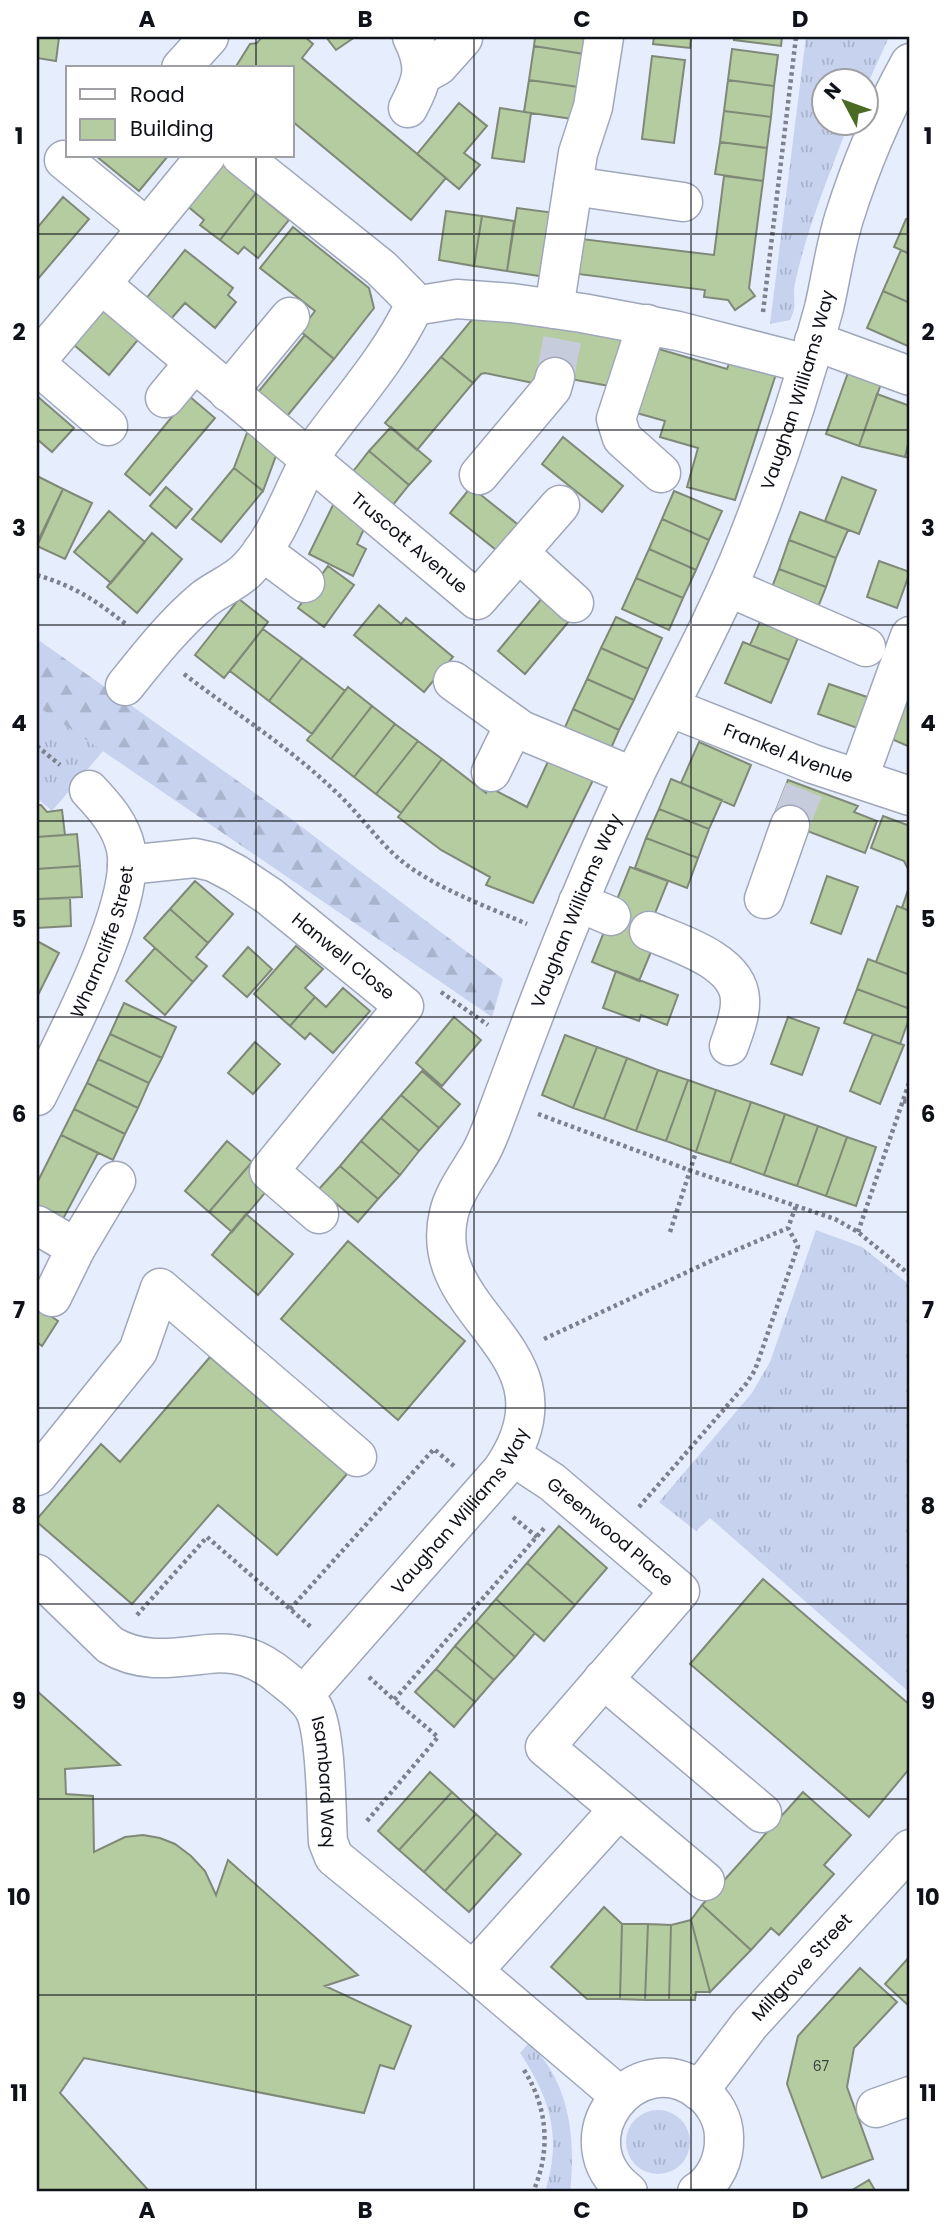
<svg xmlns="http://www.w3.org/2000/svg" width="947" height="2229" viewBox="0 0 947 2229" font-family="Poppins,sans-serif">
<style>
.grass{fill:url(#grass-tufts)}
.forest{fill:url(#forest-firs)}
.building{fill:#b5cca0;stroke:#7f8977;stroke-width:2}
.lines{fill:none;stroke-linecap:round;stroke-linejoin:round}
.minor-tunnel{stroke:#c6ccdb;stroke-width:38;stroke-dasharray:38 19;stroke-linecap:butt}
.minor-casing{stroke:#9fa7ba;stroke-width:41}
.path{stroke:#7c818d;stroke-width:4.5;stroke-dasharray:3.5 3.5;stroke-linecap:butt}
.minor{stroke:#fff;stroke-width:38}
.grid{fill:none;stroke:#0f1219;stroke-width:2;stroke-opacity:0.55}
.labels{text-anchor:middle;stroke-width:7;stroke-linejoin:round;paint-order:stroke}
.number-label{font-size:14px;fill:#38403b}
.street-label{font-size:18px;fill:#0f1219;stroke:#fff}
.neatline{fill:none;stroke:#0f1219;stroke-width:2.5}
.grid-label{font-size:23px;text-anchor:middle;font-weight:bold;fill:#0f1219}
</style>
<defs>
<pattern id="grass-tufts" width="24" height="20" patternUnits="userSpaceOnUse" patternTransform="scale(1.75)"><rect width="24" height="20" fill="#c6d2ee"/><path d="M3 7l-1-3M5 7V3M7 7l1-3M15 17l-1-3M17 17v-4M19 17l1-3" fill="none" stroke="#a9b3cc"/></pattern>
<pattern id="forest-firs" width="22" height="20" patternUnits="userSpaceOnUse" patternTransform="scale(1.75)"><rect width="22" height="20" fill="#c6d2ee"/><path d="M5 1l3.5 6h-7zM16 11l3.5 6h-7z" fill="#a9b3cc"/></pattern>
</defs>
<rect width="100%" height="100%" fill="#e6edfd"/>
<path class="grass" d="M806,37H889L867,85L866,80H824V122L849,123C829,175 807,228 795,283C792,298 798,305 790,320L770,324Z
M37,706L104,750L52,811L37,798Z
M816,1230L862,1247L910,1285V1693L710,1518L696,1531L659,1502L752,1393L770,1362Z
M529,2043C570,2082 576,2138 570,2192H545C562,2138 551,2099 520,2053Z
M626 2142a32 32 0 1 1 64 0a32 32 0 1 1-64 0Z"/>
<path class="forest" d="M37,639L286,815L503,979L492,1017L37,706Z"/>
<path class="building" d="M37,37H59L56,61L37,58Z
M262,37H305L313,44L302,58L446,178L411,220L292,121V68H235L250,44L257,43Z
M326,37H355L336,50Z
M535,37H586L584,54L534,46Z
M654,37H691L690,48L653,44Z
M734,37H782L781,46L734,40Z
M534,46L584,54L579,87L529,80Z
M732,49L778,55L774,86L728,80Z
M652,56L685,60L674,143L642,139Z
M529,80L579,87L573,119L524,112Z
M728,80L774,86L771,117L724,111Z
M459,103L487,126L464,153L480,165L459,189L417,154Z
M500,108L531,113L524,162L492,158Z
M724,111L771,117L767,148L720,142Z
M720,142L767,148L763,181L715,174Z
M96,156H168L139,191Z
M219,161L256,193L220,240L200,225L204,220L185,204Z
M724,176L763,181L749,288L755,296L735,310L728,300L704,297L705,290L578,274L582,239L714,255Z
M256,193L289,220L258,258L244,247L238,254L220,240Z
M63,197L89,219L37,280V228Z
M517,208L555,213L546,277L507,271Z
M446,211L482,216L474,266L439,260Z
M482,216L514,221L507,271L474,266Z
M906,219L910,221V254L894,247Z
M293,227L369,288L374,308L334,359L300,331L315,311L260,268Z
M185,250L233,288L228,295L236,302L215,328L185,303L170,320L145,300Z
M901,250L910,254V303L883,291Z
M883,291L910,303V347L867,328Z
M111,301L146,330L109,375L74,345Z
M480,310L624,336L615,387L543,374L538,384L485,373L481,374L473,383L441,357Z
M305,335L334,359L283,421L254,397Z
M645,345L727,369L730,361L776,374L735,500L687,487L698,448L660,437L665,421L626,410Z
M441,357L473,383L417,450L385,423Z
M849,370L882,381L859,446L826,434Z
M877,394L910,406V435L905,457L859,446Z
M37,396L74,428L52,452L37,439Z
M189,396L215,418L150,495L125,474Z
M391,427L431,461L409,485L369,451Z
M248,430L281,442L263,491L234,468Z
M910,435V458L905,457Z
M563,437L623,486L602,512L542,464Z
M369,451L409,485L388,511L348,478Z
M234,468L263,491L221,542L192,519Z
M37,476L63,489L37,543Z
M842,477L876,490L859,534L825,521Z
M166,487L192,509L176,528L150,506Z
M471,487L521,527L500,553L450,513Z
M63,489L92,503L65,559L37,546Z
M674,491L722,511L709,540L662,519Z
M335,501L369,518L357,544L366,549L353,576L309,554Z
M109,511L145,542L111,583L74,552Z
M800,512L848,530L836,558L789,540Z
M662,519L709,540L696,570L649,549Z
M152,533L182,559L137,613L107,587Z
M789,540L836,558L826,587L779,569Z
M649,549L696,570L683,598L636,578Z
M879,561L910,572L897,608L867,597Z
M328,566L354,585L324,627L298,608Z
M779,569L826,587L816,612L769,595Z
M636,578L683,598L669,630L622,609Z
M543,597L570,620L525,674L498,651Z
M239,599L268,622L224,678L195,655Z
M379,605L401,624L406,618L453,657L424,692L354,635Z
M765,610L803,625L789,660L750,645Z
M616,617L662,638L648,669L601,648Z
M263,629L302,658L269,701L230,671Z
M743,642L789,660L771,703L725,683Z
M601,648L648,669L634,700L587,679Z
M302,658L345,691L312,734L269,701Z
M587,679L634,700L619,730L573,709Z
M829,684L873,699L863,730L818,714Z
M910,684V747L887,737Z
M348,687L372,706L331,759L307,740Z
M372,706L395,724L354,777L331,759Z
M573,709L619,730L605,762L559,741Z
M395,724L418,741L376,794L354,777Z
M418,741L442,759L401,813L376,794Z
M699,742L751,765L734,806L681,783Z
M551,755L596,774L533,903L486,885L490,877L441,850L398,817L442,759L486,793L489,787L527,807Z
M671,779L722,800L709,829L659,809Z
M788,780L858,806L854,812L877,821L865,853L773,818Z
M37,805H41L47,812L62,810L65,835L37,837Z
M659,809L709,829L698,858L646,838Z
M883,816L910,826V868L908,869L904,861L871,848Z
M77,834L80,866L37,869V837Z
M646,838L698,858L687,888L635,868Z
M80,866L82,897L37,899V869Z
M630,867L668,881L645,938L655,942L639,981L592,962Z
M827,876L858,887L841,934L811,923Z
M195,881L233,914L208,943L170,909Z
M910,884V911L902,908Z
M70,898L71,926L37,928V899Z
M897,906L910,911V975L876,962Z
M170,909L208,943L196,957L207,966L193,982L144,938Z
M37,941L59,953L37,997Z
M296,946L323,969L305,988L315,997L290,1026L254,994Z
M248,947L272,969L247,997L223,976Z
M155,948L193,982L165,1015L126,981Z
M868,959L910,975V1009L857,989Z
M616,971L678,995L667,1025L641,1015L639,1021L603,1008Z
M343,988L370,1011L333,1053L310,1033L305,1039L290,1026L315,997L326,1007Z
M857,989L910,1009V1016L900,1044L844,1023Z
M124,1003L176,1027L162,1058L110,1034Z
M454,1017L481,1040L442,1086L416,1063Z
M788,1017L819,1028L802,1075L771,1064Z
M110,1034L162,1058L149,1083L98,1059Z
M873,1034L904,1045L880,1104L850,1091Z
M565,1035L597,1047L573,1108L542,1095Z
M255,1042L280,1064L253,1094L228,1073Z
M597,1047L627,1058L604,1119L573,1108Z
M627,1058L658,1070L636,1131L604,1119Z
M98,1059L149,1083L138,1108L87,1083Z
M658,1070L688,1080L666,1141L636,1131Z
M422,1071L460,1104L439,1128L401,1095Z
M688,1080L716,1090L696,1152L666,1141Z
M87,1083L138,1108L125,1134L74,1109Z
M716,1090L751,1102L730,1163L696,1152Z
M401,1095L439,1128L419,1151L381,1118Z
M751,1102L785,1114L764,1175L730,1163Z
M74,1109L125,1134L113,1160L61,1135Z
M785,1114L818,1126L797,1186L764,1175Z
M381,1118L419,1151L400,1175L361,1141Z
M818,1126L847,1137L826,1196L797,1186Z
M61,1135L98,1153L63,1219L37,1206V1183Z
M847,1137L876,1147L856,1206L826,1196Z
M227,1141L252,1162L209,1212L185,1191Z
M361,1141L400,1175L378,1199L340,1166Z
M252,1162L275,1181L232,1232L209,1212Z
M340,1166L378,1199L358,1222L319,1189Z
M246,1214L293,1254L258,1295L212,1255Z
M348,1241L465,1341L398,1420L281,1319Z
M37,1307L58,1321L42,1346L37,1342Z
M210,1357L347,1474L277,1555L218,1505L132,1604L37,1522V1519L101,1444L120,1462Z
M559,1526L607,1568L575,1605L527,1563Z
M527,1563L575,1605L544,1641L496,1599Z
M763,1579L910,1705V1768L869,1817L690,1664Z
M496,1599L535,1633L515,1657L476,1622Z
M476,1622L515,1657L494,1680L455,1646Z
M455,1646L494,1680L475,1702L436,1669Z
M436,1669L475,1702L454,1727L415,1692Z
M37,1691L120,1765L65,1769L66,1794L93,1796L94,1852L125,1837L143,1835L160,1838L175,1844L191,1856L205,1871L216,1895L228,1860L358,1975L325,1986L411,2026L394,2069L380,2065L364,2113L84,2058L60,2093L150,2192H37Z
M430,1772L452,1792L399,1850L378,1831Z
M452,1792L476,1814L424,1872L399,1850Z
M803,1792L851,1835L824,1865L834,1874L779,1935L771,1928L751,1950L702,1905Z
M476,1814L497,1833L445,1891L424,1872Z
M497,1833L521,1854L469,1912L445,1891Z
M702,1905L751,1950L710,1992L691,1920Z
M604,1907L622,1924L620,1999H587L551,1967Z
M691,1920L710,1992H696L695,2000H669L671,1925Z
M622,1924H648L645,2000L620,1999Z
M648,1924L671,1925L669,2000H645Z
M910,1956V2007L885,1984Z
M860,1968L897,2002L854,2048L847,2087L873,2159L822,2178L787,2084L798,2036Z
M869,2180L876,2192H849Z"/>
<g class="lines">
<path class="minor-tunnel" d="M555,377L565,325
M790,825L805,787"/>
<g class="minor-casing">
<g id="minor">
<path d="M181,68L209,37"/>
<path d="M422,75L438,66L463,38"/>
<path d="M408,108C423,79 427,67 412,37"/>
<path d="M241,156L381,268L409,296L414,306L457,299L512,303L582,313L678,331L807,364"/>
<path d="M64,160L147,228L101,284"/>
<path d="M573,186L683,202"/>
<path d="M147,228L206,156"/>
<path d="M554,309L578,153L593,107L604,37"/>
<path d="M647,324L616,419L622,438L661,473"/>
<path d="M814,341L910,376"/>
<path id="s1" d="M37,360L101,284L477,600L560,505"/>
<path d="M37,365L108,426"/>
<path d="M228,392L290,317"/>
<path d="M165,398L194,363"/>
<path d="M479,475L552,388L555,377"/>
<path d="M262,551L305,583"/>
<path d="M519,553L574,603"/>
<path d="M728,587L866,647"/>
<path d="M453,681L521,730L634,777"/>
<path d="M125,686C149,656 174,624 204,599C218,588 236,582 248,569C282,533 293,485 319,444C352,399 390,357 414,306"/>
<path id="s2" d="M669,707L813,764L910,796"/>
<path d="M491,772L514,725"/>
<path d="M859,777L910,636"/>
<path id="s3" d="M127,865L195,858L213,862L236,874L269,896L404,1006L269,1171L319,1214"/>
<path d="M764,899L790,825"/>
<path d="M578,902L611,916"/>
<path d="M649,931C678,943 738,961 740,999C741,1015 734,1031 729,1046"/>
<path id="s4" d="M37,1096C63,1043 137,904 126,849C121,825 105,807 89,790"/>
<path d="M37,1225L76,1248"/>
<path d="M52,1297L76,1248L116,1181"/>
<path d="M37,1476L138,1351L160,1288L357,1457"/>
<path id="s5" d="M37,1574L110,1645C142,1664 173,1658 208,1654C238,1651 258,1658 281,1677C292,1686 304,1694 312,1706C327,1727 326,1813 328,1842L334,1857L473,1971L620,2096"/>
<path d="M603,1679L762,1813"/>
<path id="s6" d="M304,1695L502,1470C584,1350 423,1318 449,1213C454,1193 467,1176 477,1159C488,1142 494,1121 501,1103C542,992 584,882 634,776C672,698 715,622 747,541C777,465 803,386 824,308C831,278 835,247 844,218C861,164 883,112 910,63"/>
<path d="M619,1809L705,1881"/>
<path d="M473,1971L619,1809L545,1747L680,1591L552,1482L512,1456"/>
<path id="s7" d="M699,2091L750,2024L910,1849"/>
<path d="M876,2108L910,2096"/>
<path d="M628,2192C559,2140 636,2042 700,2091C714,2102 724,2119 724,2137C725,2159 715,2181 697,2192"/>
</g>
</g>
<path class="path" d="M763,312L796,37
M37,575C76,587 95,600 127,625
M184,674C235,713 289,747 336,792C362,816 382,848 411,868C446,892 488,907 527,924
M37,746L60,765
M441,992L488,1025
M903,1101L910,1102
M538,1114L689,1170L835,1219L858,1232L910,1275
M670,1232L696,1152
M858,1232L910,1080
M544,1339L715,1259L788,1228L796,1206
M639,1507L746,1384L755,1370L798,1246L788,1228
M513,1517L537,1537
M290,1609L434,1449L454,1466
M137,1615L207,1537L312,1628
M369,1677L394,1700
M367,1821L438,1737L394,1700L546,1526
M524,2070C548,2108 551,2151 533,2192"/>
<use href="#minor" class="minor"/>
</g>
<path class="grid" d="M256,37V68M474,37V2192M691,37V2192M256,156V2192M37,234H910M37,430H910M37,625H910M37,821H910M37,1017H910M37,1212H910M37,1408H910M37,1604H910M37,1799H910M37,1995H910"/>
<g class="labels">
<g class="number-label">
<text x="821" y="2071">67</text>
</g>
<g class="street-label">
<text dy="6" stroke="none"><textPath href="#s6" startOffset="1479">Vaughan Williams Way</textPath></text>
<text dy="6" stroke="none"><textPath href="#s1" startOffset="502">Truscott Avenue</textPath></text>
<text dy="6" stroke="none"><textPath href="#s2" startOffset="128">Frankel Avenue</textPath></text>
<text dy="6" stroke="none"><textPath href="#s6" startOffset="912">Vaughan Williams Way</textPath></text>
<text dy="6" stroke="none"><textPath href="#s4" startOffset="168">Wharncliffe Street</textPath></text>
<text dy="6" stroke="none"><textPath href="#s3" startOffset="248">Hanwell Close</textPath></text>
<text dy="6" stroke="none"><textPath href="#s6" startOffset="242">Vaughan Williams Way</textPath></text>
<text transform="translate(610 1532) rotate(40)" y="6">Greenwood Place</text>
<text dy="6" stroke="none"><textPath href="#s5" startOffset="402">Isambard Way</textPath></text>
<text dy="6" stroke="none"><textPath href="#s7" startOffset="161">Millgrove Street</textPath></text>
</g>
</g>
<rect width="947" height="2229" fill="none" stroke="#ffffff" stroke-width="77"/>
<rect x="66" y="66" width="228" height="91" fill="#ffffff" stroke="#9fa0a3" stroke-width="2"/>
<rect x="80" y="89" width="35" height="10" fill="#ffffff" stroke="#9fa0a3" stroke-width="2"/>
<text x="130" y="102" font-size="21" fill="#0f1219">Road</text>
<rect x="80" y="119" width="35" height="21" fill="#b5cca0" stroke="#9fa0a3" stroke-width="2"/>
<text x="130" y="136" font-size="21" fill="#0f1219">Building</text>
<g transform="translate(845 102) rotate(311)"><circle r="33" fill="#ffffff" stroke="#9fa0a3" stroke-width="2"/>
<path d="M0-5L12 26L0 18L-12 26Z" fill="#4a6b23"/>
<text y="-10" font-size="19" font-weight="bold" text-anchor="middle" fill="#0f1219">N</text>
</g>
<rect x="38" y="38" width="870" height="2152" class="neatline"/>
<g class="grid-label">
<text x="147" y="27">A</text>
<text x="365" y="27">B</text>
<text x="582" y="27">C</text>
<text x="800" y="27">D</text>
<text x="19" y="144">1</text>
<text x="928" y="144">1</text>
<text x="19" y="340">2</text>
<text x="928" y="340">2</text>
<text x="19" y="536">3</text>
<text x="928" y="536">3</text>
<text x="19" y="731">4</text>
<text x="928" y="731">4</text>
<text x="19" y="927">5</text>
<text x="928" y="927">5</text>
<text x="19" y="1122">6</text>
<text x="928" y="1122">6</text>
<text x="19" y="1318">7</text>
<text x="928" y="1318">7</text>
<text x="19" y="1514">8</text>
<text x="928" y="1514">8</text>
<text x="19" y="1709">9</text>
<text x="928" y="1709">9</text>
<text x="19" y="1905">10</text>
<text x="928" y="1905">10</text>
<text x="19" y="2101">11</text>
<text x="928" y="2101">11</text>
<text x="147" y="2218">A</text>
<text x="365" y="2218">B</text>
<text x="582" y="2218">C</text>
<text x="800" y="2218">D</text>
</g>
</svg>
